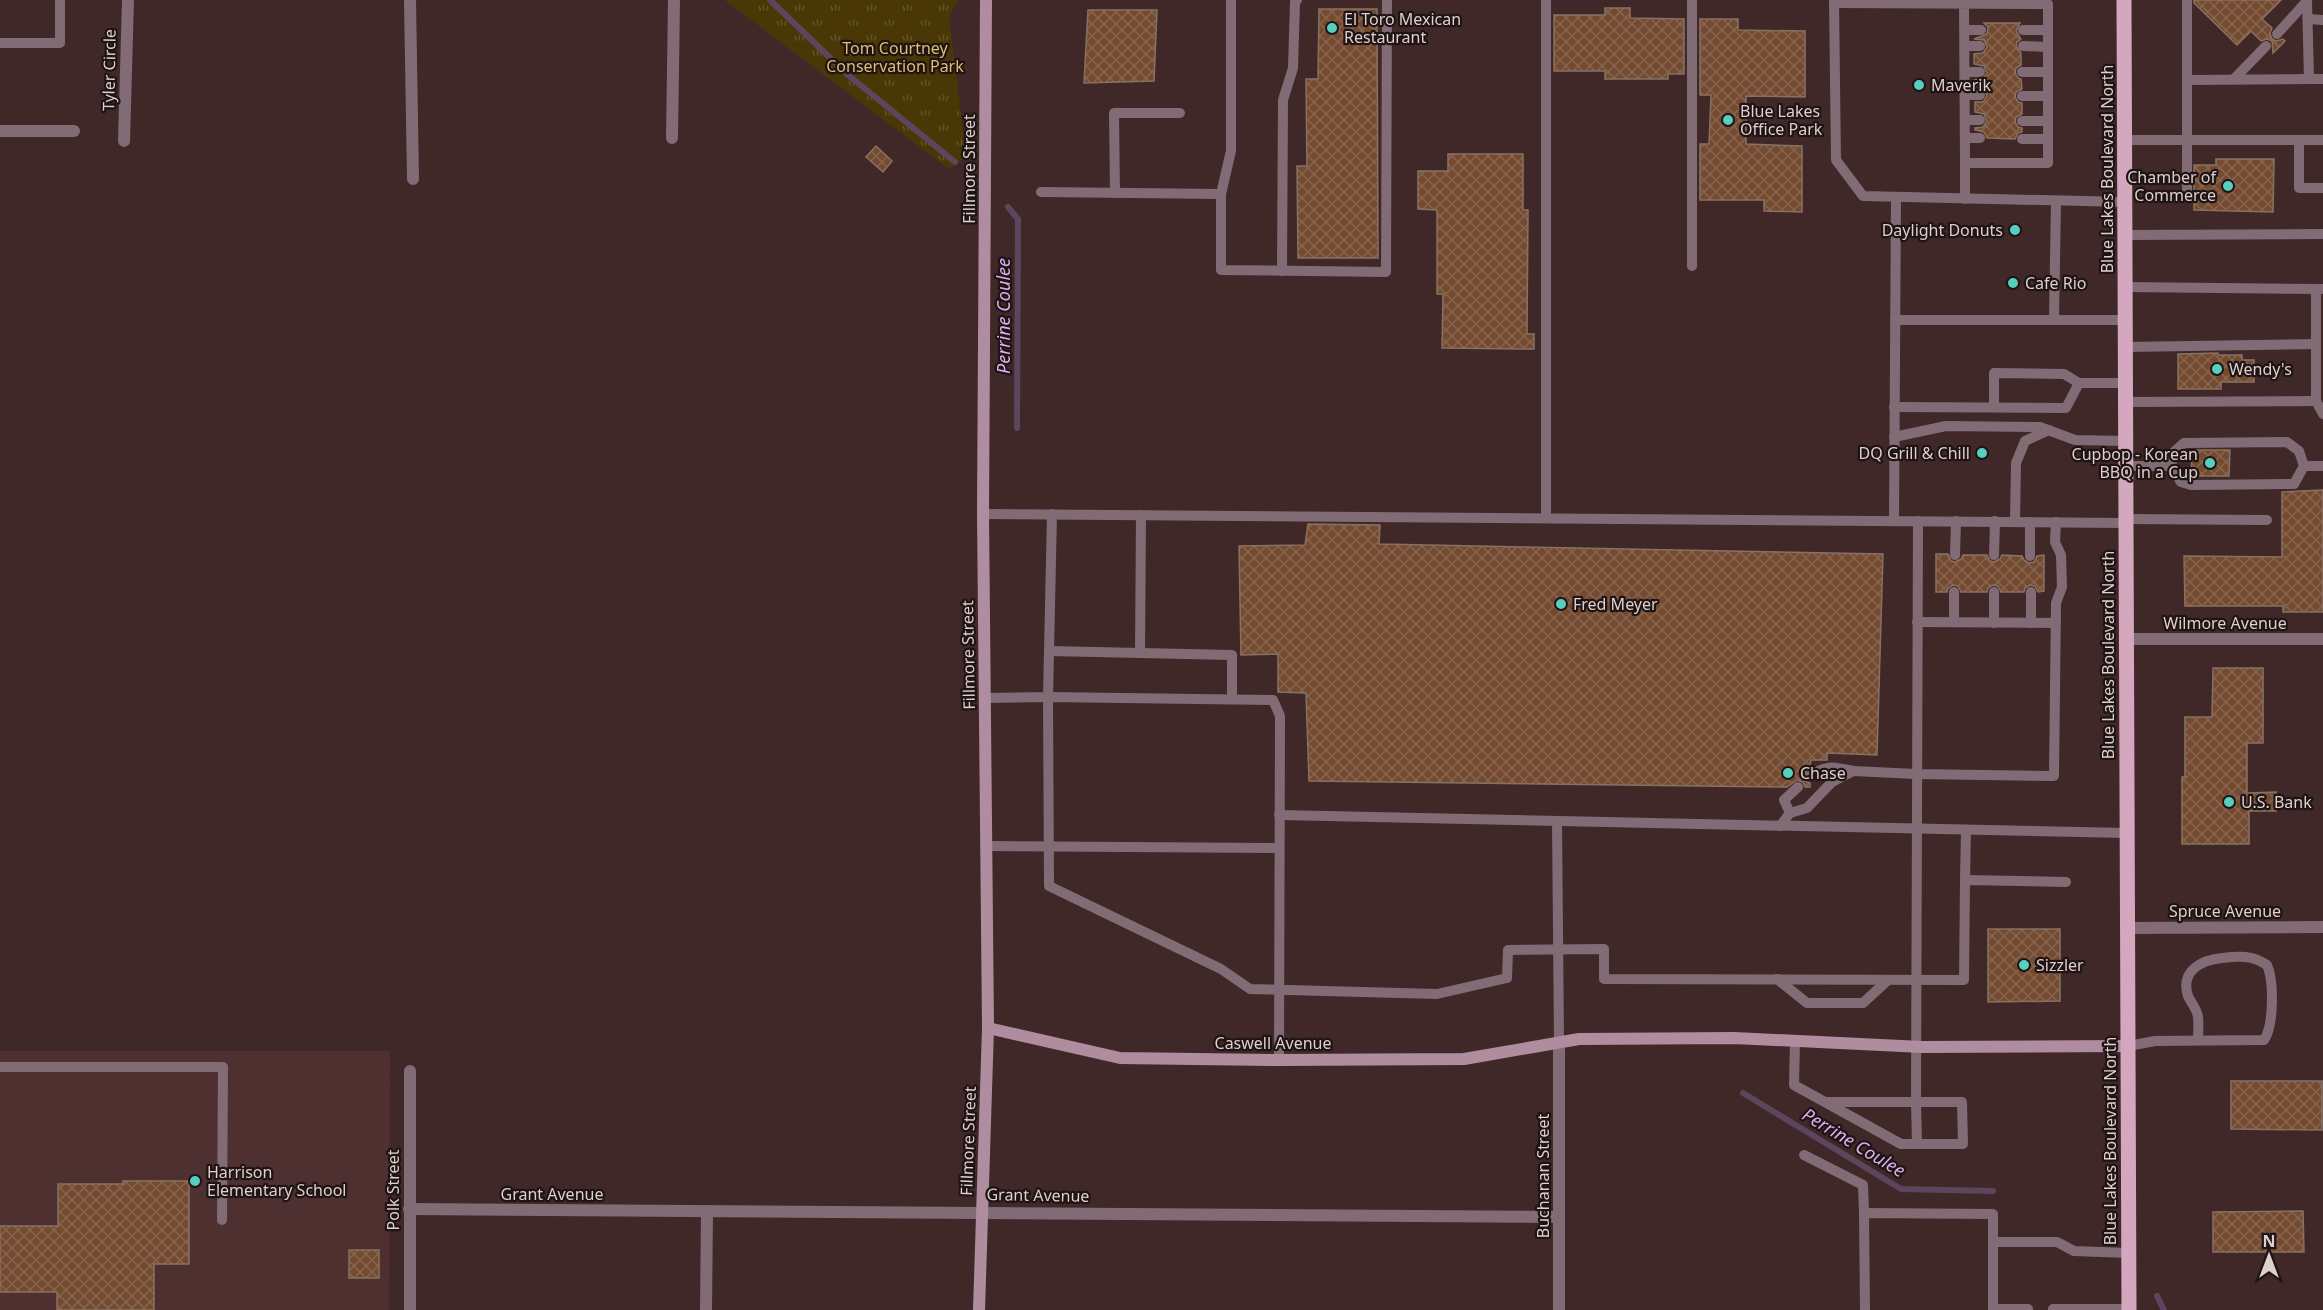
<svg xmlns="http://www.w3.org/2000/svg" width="2323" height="1310" viewBox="0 0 2323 1310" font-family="'Noto Sans',sans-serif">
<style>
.built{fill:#4f3030}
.park{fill:url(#park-tufts)}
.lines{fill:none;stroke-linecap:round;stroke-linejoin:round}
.stream{stroke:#5c465e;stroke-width:6}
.building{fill:url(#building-cross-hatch);stroke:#887163;stroke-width:1.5}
.lane{stroke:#816c76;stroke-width:10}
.street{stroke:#816c76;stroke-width:12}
.secondary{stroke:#af8d9e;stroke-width:12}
.primary{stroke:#d3a7bd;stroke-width:15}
.poi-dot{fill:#58cec0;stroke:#1f1414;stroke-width:2}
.labels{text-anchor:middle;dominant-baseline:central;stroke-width:4.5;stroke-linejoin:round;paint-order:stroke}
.poi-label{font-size:16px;fill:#dfcfce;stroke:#1f1414;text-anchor:start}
.park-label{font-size:16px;fill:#debe74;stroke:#1f1414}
.street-label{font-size:16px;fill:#dfcfce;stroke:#1f1414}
.water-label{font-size:18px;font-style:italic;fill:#dbb0f1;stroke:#1f1414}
</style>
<defs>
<pattern id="park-tufts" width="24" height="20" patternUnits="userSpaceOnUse" patternTransform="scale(1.5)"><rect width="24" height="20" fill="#493706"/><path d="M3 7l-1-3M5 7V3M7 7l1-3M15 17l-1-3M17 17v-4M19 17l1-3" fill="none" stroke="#635329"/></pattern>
<pattern id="building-cross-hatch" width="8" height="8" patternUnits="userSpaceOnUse" patternTransform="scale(1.5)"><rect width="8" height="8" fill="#744b30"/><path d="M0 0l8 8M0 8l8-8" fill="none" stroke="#87644d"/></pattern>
</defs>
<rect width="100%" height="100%" fill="#402828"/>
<path class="built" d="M0,1051h390l-1,259h-389z"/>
<path class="park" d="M725,0h233l-9,16 17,141 -17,12z"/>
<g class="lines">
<g class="stream">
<path d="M770,0l78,75 107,87"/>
<path d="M1008,207l10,12 -1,209"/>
<path d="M1743,1093l158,96 92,2"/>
<path d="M2157,1296l7,14"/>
</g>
</g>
<g class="building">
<path d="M2194,0h87l-19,19 10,9 -2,5 2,6 4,2 7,-2 2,2 -12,12 -1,-12 -5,-2 -6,2 -10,-10 -14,14 -43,-42z"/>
<path d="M1605,8h25v10l54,1v55h-16v5h-63v-8h-51v-56h51z"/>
<path d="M1319,9h58l1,249h-80l-1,-92h10l-1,-87h12z"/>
<path d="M1088,10h69l-3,71 -70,2z"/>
<path d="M1700,19h38v11l67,1v66l-59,-1v48l56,2v66l-38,-1v-11h-64v-56h9l2,-49h-11z"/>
<path d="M1984,23h36l-4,8 5,8 -4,3 -1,4 5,7v12l-5,3 -1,5 3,5 3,1 1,10 -6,3 -1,5 3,5 4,1v11l-6,3 -1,5 3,5 4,1v4l-4,1 -3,6 -28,-1 -3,-6 -9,-2v-2l8,-1 4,-6 -3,-7 -9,-2v-10h8l4,-6 -3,-7 -9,-2 -1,-7 9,-1 4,-6 -3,-7 -10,-2v-10l9,-1 4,-6 -3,-7 -10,-1 13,-5 1,-7z"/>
<path d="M876,146l16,15 -9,11 -17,-15z"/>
<path d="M1448,154h75v56h5l-1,124h7v15l-92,-1 1,-54h-6v-84l-19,-1v-38h30z"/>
<path d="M2216,159h58l-1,53 -79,-2v-45h22z"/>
<path d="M2218,353v2h24v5h12v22h-33v7h-43v-35z"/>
<path d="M2192,450h38l-1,26h-38z"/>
<path d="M2323,490v122h-40v-6h-98l-1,-50 98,1v-65z"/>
<path d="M1308,524l72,1 -1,19 504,10 -6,201 -50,-2v7h-16l-1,7 -7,9 1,5 6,2v4h-5l-2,-5 -6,-2 -10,7 -478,-6 -3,-88 -28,-1v-38l-37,1 -2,-109 66,-1z"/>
<path d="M1936,554h12l3,7 4,1 6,-3 2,-4h24l3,6 4,1 6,-3 2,-4 20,1 2,4 5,3 5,-1 3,-6 7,-1v36l-6,1 -3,-6 -5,-1 -5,3 -1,4h-23l-3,-6 -5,-1 -5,3 -1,4h-26l-3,-6 -5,-1 -5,3 -1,4h-11z"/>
<path d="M2213,668h50v75h-16v50l29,-1v19h-27v33h-67v-67h3v-60h27z"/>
<path d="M1988,929h72v72l-72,1z"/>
<path d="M2231,1081h91v49l-91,-1z"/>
<path d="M123,1181h66v83h-35v46h-97v-18h-57v-66h58v-42h65z"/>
<path d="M2303,1211l1,41h-91v-40z"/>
<rect x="349" y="1250" width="30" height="28"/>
</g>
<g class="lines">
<g class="lane">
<path d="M1546,0v518"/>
<path d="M1692,0v266"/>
<path d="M1834,0l2,160 27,36 262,6"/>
<path d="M2307,0l2,79h14"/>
<path d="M1834,3l214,1v159h-83l-1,-159"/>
<path d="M2308,19l15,1"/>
<path d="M1965,30h16"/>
<path d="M2023,30h25"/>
<path d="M2277,34l30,-33"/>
<path d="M0,43h60v-43"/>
<path d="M1965,46h15"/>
<path d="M2023,46l25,1"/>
<path d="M1965,72h15"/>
<path d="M2022,72h26"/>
<path d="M2234,79l32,-33"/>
<path d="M2188,80l121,-1"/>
<path d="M1965,95h15"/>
<path d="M2022,96h26"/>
<path d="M1965,120h15"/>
<path d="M2022,121h26"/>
<path d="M1965,138h15"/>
<path d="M2022,139h26"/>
<path d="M2125,140h198"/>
<path d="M2299,140v48h24"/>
<path d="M1965,163v36"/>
<path d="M1041,192l180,2v76l165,2 1,-272"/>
<path d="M1115,193l-1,-80h66"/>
<path d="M1221,194l10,-43v-151"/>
<path d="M2187,196v-196"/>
<path d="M2125,235l198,-1"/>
<path d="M1282,271l1,-171 10,-32 2,-66 2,-2"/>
<path d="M2125,287l198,2"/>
<path d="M2316,289v112l7,13"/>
<path d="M1895,320h230"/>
<path d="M2054,320l2,-119"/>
<path d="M2125,347l191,-3"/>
<path d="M2126,402l190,-1"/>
<path d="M1894,407l172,1 13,-25"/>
<path d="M1994,407v-34l70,1 15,9h47"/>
<path d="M1894,437l52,-11 94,1 35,13 51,1"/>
<path d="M2126,466h45l10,16 10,3 103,-1 10,-18h19"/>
<path d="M2171,466l3,-14 10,-9 103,-1 12,9 5,15"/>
<path d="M983,514l1143,9"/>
<path d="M2126,519l141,1"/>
<path d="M1894,521l2,-324"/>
<path d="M2015,522l1,-59 9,-22 24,-11"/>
<path d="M1955,555l1,-34"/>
<path d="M1994,555l1,-34"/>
<path d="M2030,556v-34"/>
<path d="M1994,592v31"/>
<path d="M2031,592v31"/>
<path d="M1917,622l139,1"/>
<path d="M1954,622v-30"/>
<path d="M1049,651l183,4v44"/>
<path d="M1140,653l1,-138"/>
<path d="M985,698l63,-1 4,-183"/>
<path d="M1810,776c17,-12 24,-9 43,-5"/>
<path d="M1790,813l-6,-13 14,-13"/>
<path d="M1279,815l848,18"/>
<path d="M1557,821l2,221"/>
<path d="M1780,826l10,-13 17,-5 25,-26 21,-11 63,3 138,2 2,-173 6,-16 -1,-32 -6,-13 1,-20"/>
<path d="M986,846l293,2"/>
<path d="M1965,880l1,-50"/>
<path d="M1777,979l30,24h56l25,-23"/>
<path d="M1795,1041l-1,44 107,59h62l-1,-42h-46l2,-581"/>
<path d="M2128,1046l27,-5 109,-1c10,-14 10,-60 3,-75 -15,-10 -28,-9 -45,-7 -21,2 -42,13 -34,38 3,7 9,13 10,21 1,8 0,16 0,24"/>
<path d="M1279,1060l1,-344 -7,-16 -225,-3 1,189 172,83 29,20 187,5 70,-16 1,-28 96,-1v30l360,1 1,-100 101,2"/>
<path d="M0,1067h223l-1,153"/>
<path d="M1828,1102h88l1,42"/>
<path d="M1804,1155l59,30 1,28"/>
<path d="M1993,1242h64l17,9 55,2"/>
<path d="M1993,1309h35"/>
<path d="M2053,1309h76"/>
<path d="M1865,1310l-1,-97 129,1v96"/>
</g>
<g class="street">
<path d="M410,0l3,179"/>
<path d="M0,131h74"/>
<path d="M672,138l2,-138"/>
<path d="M124,141l4,-141"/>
<path d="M2126,639h197"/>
<path d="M2127,928l196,-1"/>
<path d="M1559,1042v268"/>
<path d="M409,1209l1150,8"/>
<path d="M410,1310v-239"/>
<path d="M706,1310l1,-99"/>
</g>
<g class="secondary">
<path d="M988,1028l132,30 159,2 185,-1 115,-20 155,-1 188,9 206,-1"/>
<path d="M979,1310l9,-282 -5,-514 3,-514"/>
</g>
<path class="primary" d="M2124,0l5,1310"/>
</g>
<g class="poi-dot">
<circle cx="1332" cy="28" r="6"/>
<circle cx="1919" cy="85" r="6"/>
<circle cx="1728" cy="120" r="6"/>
<circle cx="2228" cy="186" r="6"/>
<circle cx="2015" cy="230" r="6"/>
<circle cx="2013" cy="283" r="6"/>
<circle cx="2217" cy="369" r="6"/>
<circle cx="1982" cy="453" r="6"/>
<circle cx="2210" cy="463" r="6"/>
<circle cx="1561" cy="604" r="6"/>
<circle cx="1788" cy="773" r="6"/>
<circle cx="2229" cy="802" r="6"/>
<circle cx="2024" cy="965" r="6"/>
<circle cx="195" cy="1181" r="6"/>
</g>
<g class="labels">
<g class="poi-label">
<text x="1344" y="19">El Toro Mexican<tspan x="1344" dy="18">Restaurant</tspan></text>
<text x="1931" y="85">Maverik</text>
<text x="1740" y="111">Blue Lakes<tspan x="1740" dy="18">Office Park</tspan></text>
<text x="2216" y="177" text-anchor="end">Chamber of<tspan x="2216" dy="18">Commerce</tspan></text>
<text x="2003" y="230" text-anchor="end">Daylight Donuts</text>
<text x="2025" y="283">Cafe Rio</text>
<text x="2229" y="369">Wendy's</text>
<text x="1970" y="453" text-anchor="end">DQ Grill &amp; Chill</text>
<text x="2198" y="454" text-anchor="end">Cupbop - Korean<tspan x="2198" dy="18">BBQ in a Cup</tspan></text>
<text x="1573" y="604">Fred Meyer</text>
<text x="1800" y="773">Chase</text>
<text x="2241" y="802">U.S. Bank</text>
<text x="2036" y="965">Sizzler</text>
<text x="207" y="1172">Harrison<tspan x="207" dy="18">Elementary School</tspan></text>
</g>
<g class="park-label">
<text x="895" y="48">Tom Courtney<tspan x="895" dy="18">Conservation Park</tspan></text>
</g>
<g class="street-label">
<text transform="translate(109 70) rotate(-89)">Tyler Circle</text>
<text transform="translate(969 169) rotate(-90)">Fillmore Street</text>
<text transform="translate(2107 169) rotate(-90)">Blue Lakes Boulevard North</text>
<text x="2225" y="623">Wilmore Avenue</text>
<text transform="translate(968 655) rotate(-91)">Fillmore Street</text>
<text transform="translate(2108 655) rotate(-90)">Blue Lakes Boulevard North</text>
<text x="2225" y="911">Spruce Avenue</text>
<text x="1273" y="1043">Caswell Avenue</text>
<text transform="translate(968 1141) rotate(-88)">Fillmore Street</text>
<text transform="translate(2110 1141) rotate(-90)">Blue Lakes Boulevard North</text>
<text transform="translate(1543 1176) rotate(-90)">Buchanan Street</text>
<text transform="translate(393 1190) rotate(-90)">Polk Street</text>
<text x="552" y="1194">Grant Avenue</text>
<text transform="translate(1038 1195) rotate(1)">Grant Avenue</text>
</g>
<g class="water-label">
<text transform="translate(1003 316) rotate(-90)">Perrine Coulee</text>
<text transform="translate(1854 1142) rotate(31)">Perrine Coulee</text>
</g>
</g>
<g transform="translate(2269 1256)" stroke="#1f1414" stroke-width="4.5" paint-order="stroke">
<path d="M0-4.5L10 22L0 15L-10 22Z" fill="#dfcfce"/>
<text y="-9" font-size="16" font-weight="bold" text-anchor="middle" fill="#dfcfce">N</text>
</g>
</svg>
